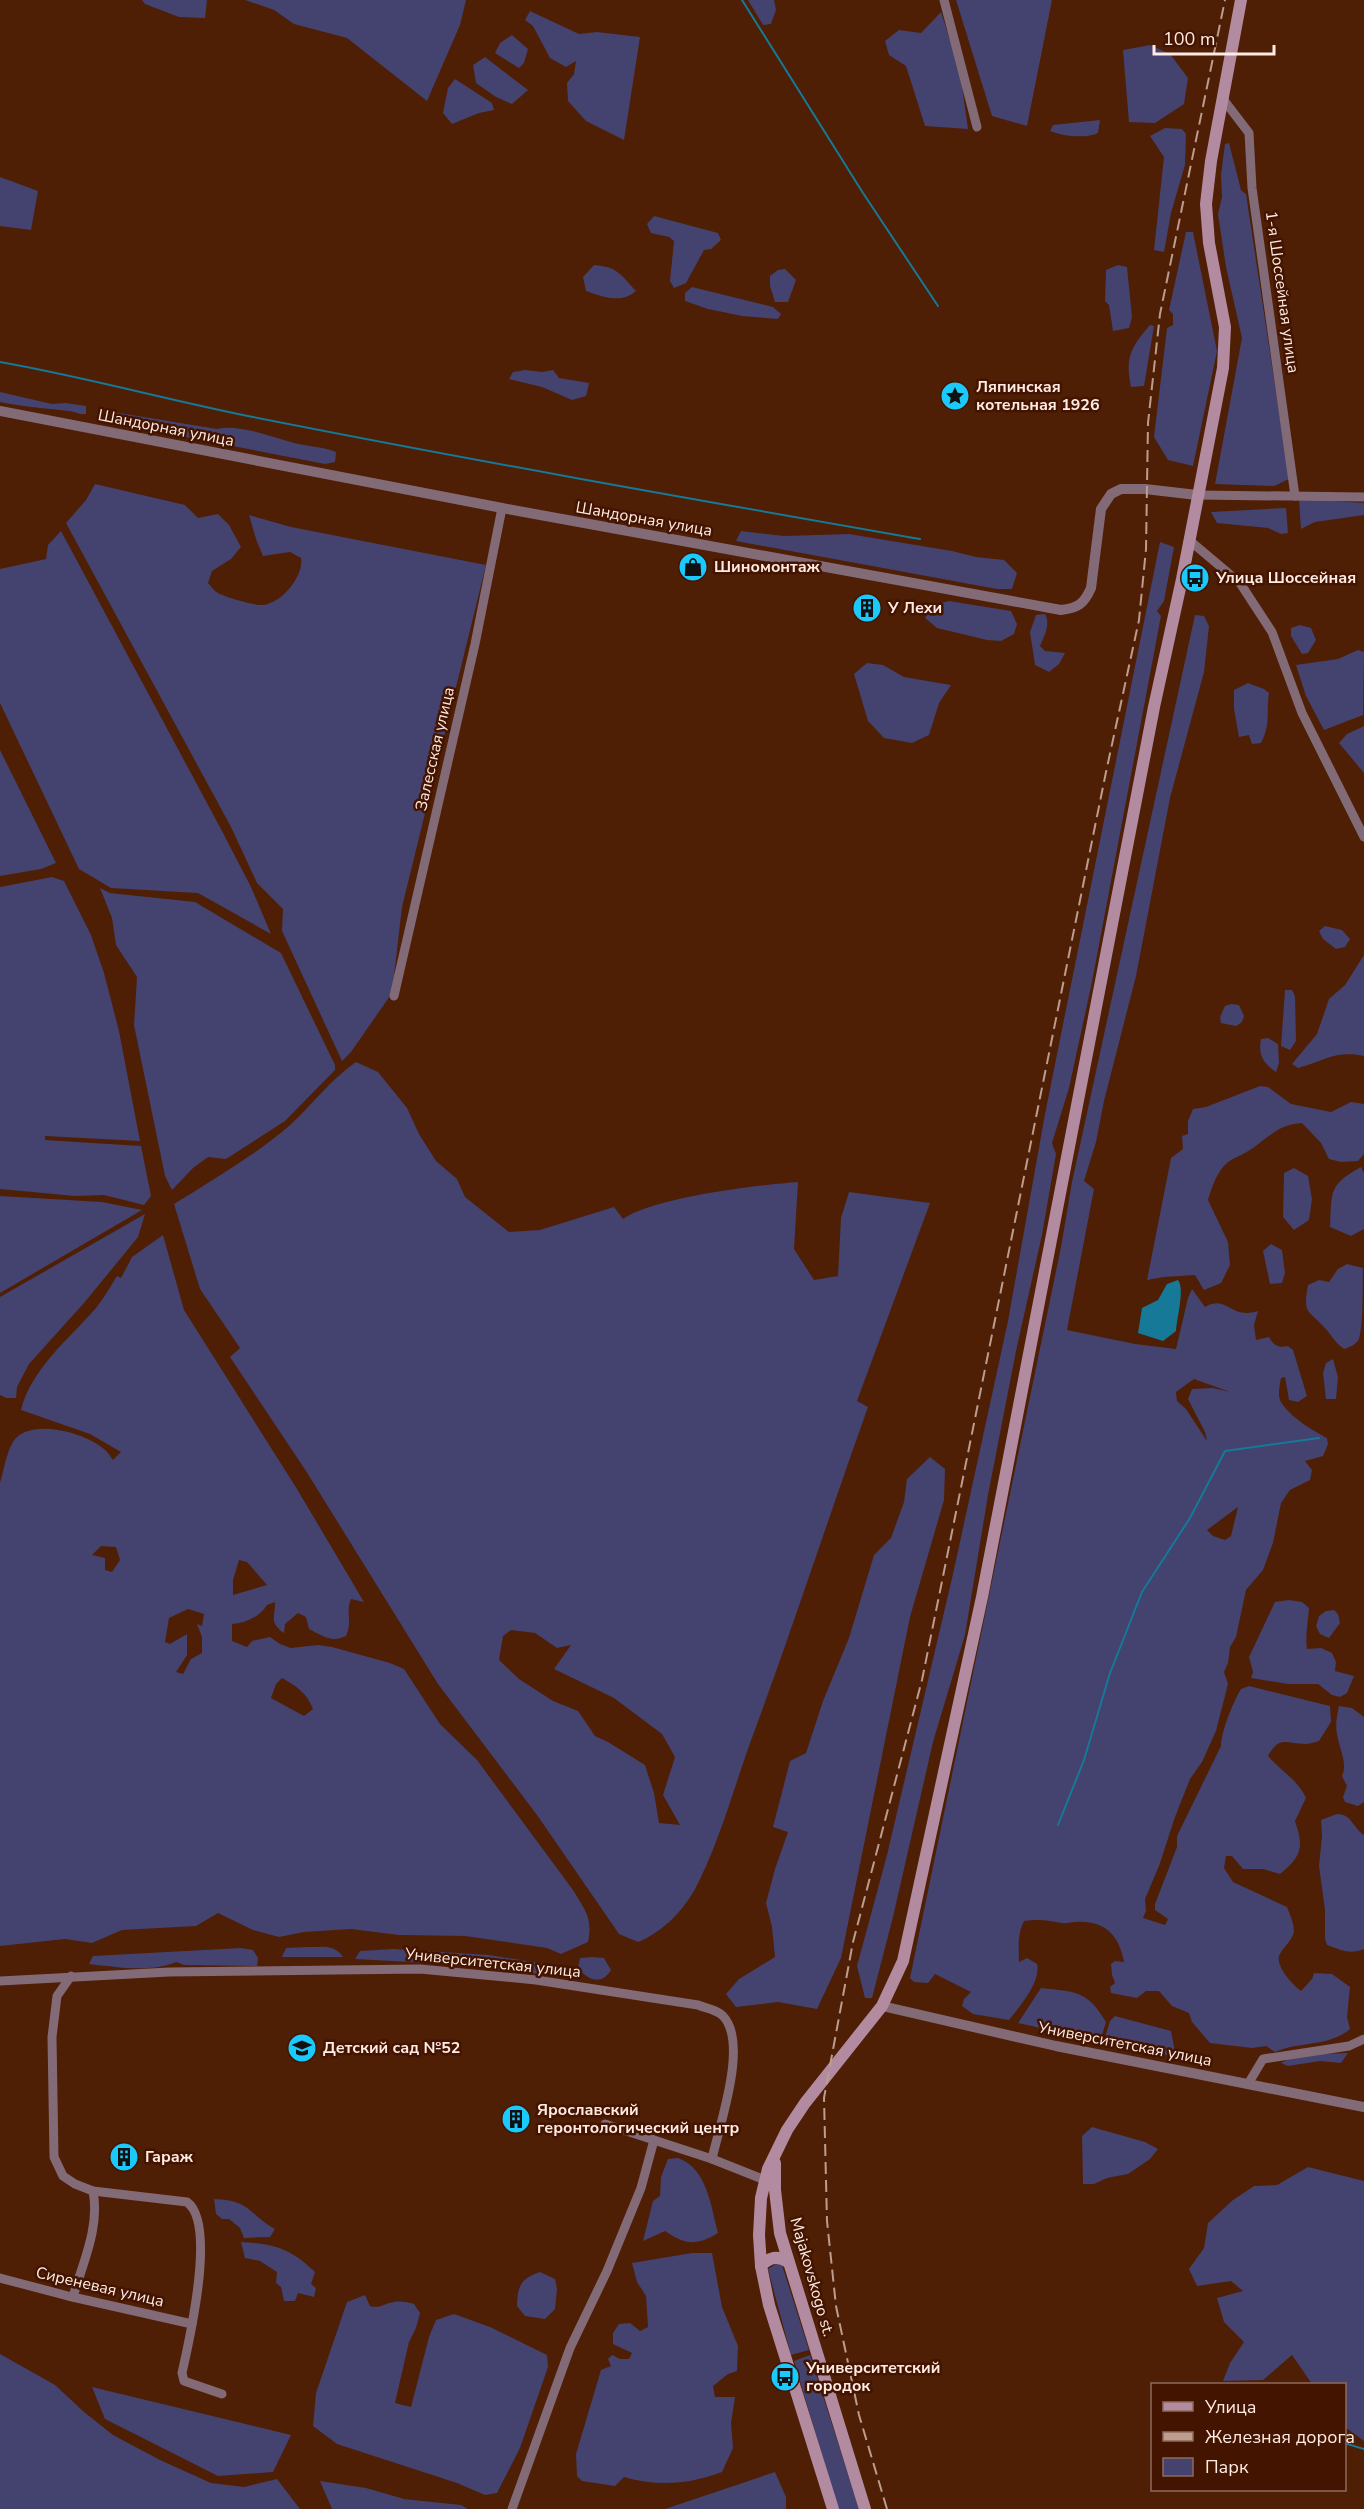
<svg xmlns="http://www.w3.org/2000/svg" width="1364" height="2509" viewBox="0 0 1364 2509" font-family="'Nunito Sans',sans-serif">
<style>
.green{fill:#44426f;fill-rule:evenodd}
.water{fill:#157997}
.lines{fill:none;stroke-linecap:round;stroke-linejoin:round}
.stream{stroke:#157997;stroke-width:2}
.minor{stroke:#836a77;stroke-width:9}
.tertiary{stroke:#836a77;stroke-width:10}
.secondary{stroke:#b28ba0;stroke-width:12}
.rail{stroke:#bc9d8f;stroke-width:2;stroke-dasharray:12 6;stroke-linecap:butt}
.labels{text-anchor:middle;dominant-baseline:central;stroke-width:5;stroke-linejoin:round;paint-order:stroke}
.street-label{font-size:16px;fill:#ffebe3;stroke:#431400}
.poi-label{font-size:16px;font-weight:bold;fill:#ffebe3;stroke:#431400;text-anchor:start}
</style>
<rect width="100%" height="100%" fill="#4e1e05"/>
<g class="green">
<path d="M142,0h65l-2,18 -26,-1 -34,-13z"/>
<path d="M245,0h221l-6,25 -33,76 -80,-63 -53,-14 -20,-14z"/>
<path d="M748,0h26l2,10 -5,14 -8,1z"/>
<path d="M956,0h96l-25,126 -35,-10z"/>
<path d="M530,11l49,23 18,-2 43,5 -16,103 -38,-19 -18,-20 -1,-18 7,-9 2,-13 -10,6 -16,-9 -17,-32 -8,-6z"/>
<path d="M941,12l19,60 8,57 -43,-3 -19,-60 -17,-11 -4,-14 14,-11 22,3z"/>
<path d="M512,35l16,14 -4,14 -5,5 -24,-15 5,-10z"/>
<path d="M1150,45l20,9 18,24 -4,26 -29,19 -26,-1 -6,-72z"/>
<path d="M485,57l43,33 -16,14 -16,-7 -20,-14 -3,-18z"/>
<path d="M455,79l37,24 2,7 -15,3 -27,11 -9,-11 5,-25z"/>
<path d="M1100,120l-2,13c-11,6 -37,3 -48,-2l3,-6z"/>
<path d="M1165,128l17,1 4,5 -1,31 -14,48 -7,39 -10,-2 10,-93 -14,-21z"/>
<path d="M1229,143l12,47 5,4 43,285 -15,7 -59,-2 27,-146 -16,-71 -8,-53 4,-17 -1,-22 4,-31z"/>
<path d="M0,177l38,14 -7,39 -31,-4z"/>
<path d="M654,216l64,17 3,7 -10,9 -7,1 -18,33 -12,5 -4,-7 4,-40 -5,-4 -18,-4 -4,-9z"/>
<path d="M1186,232h7l24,119 -24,115 -25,-6 -14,-23 13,-109 6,-3v-11l-4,-4z"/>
<path d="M594,265c24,2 26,9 42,26 -15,13 -33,6 -50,0l-3,-14z"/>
<path d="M1118,265l9,2 5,50 -3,11 -16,3 -4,-26 -4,-4 1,-31z"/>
<path d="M785,269l11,11 -8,22h-13l-5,-16v-10l8,-6z"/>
<path d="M692,287l81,20 8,7 -3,5 -36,-3 -34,-7 -23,-8v-8z"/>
<path d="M1150,325l4,1 -10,60 -13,1c-6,-29 -1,-39 19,-62z"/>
<path d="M525,370l17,2 11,-2 6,8 30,5 -3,13 -14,4 -30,-13 -33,-8 4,-7z"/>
<path d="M0,392l52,12 14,-1 20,3v8c-8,1 -11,-3 -18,-3 -23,-3 -45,-4 -68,-9z"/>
<path d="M101,410l116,19c22,-6 60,10 82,15 13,3 25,3 37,8l-1,10 -10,2 -226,-44z"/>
<path d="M95,484l90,21 13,13 20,-4 11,11 12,22 -10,12 -19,12 -4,12c3,3 6,8 10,10 6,4 38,13 45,12 19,-2 41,-29 38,-47l-11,-6 -27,4 -7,-17 -7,-24 42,12 195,38 -84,342 -10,86 -41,59 -9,9 -60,-130 1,-22 -26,-26 -26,-56 -165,-304 20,-23z"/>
<path d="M1299,499l65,4v12l-49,7 -14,7z"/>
<path d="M1286,508l2,25 -7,1 -13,-6 -51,-5 -6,-11z"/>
<path d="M61,531l161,300 29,56 20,47 -73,-41 -87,-5 -32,-19 -79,-166v-134l46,-10 2,-14z"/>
<path d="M741,531l43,5 65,-2 103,17 24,6 28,3 13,13 -5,16h-15l-261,-48z"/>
<path d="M1160,542l14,5 -10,54 -7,10 4,5 -69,366 -23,106 -17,55 4,11 -14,81 -26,116 -28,144 -23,140 -32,107 -40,175 -21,81h-7l-8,-32 30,-111 66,-281 55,-253 37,-207z"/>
<path d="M949,601l62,10 6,13 -3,10 -13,7 -14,-1 -50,-12 -12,-10 7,-13z"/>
<path d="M1045,614c6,11 -1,22 -5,32l5,5 20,2 -6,11 -10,8 -14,-7 -5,-33 6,-17z"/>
<path d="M1195,615l9,1 5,10 -5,46 -34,126 -34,178 -32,125 -8,41 -12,39 10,8 -27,141 68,14 41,5 12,-51 4,-9 13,18c22,-13 25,13 53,4l-4,14 2,15 13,-3c5,9 10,11 19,9l5,4 14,46 -9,6 -9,-2 -4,-23 -4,1c-1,7 -4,17 0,24 9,15 31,28 46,36l1,6 -5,12 -18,5 7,9 -2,10 -20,10 -9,13 -8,40 -10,27 -17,20 -10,47 -6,10 -2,16 -4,9 4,12 -12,47 -14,31 -12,17 -15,38 -16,49 -14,33 1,12 -3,7 22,7 3,-6 -13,-9v-6l22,-57v-11l44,-90c0,-14 12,-44 20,-57l8,-3 81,20 1,16 -12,19c-4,1 -10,3 -14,3 -19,0 -25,-9 -37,12 13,15 30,24 38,42l-11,23c9,26 7,35 -15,53l-17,-5h-20l-11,-13h-6l-2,12 9,14 54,25c3,8 9,20 6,28 -3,8 -11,13 -14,21 -3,11 14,29 22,35l11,-12 2,-6 18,1 18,13 -3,30 3,12c-21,18 -50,12 -75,23l-9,-6 -14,2 -42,-5 -18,-21 -3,-9 -17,-7 -13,-15h-13l-9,7 -26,-5 -1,-6 5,-4 -3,-8 -1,-11 4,-3 9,1c-5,-27 -19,-42 -49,-40 -5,0 -10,2 -14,1 -15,-3 -21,-4 -37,-2 -7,14 -5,26 -5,41l8,-4 10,6c4,18 -17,42 -28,56l-36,-6 -11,-8 2,-7 7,-7 -36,-18 -7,9 -14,-1 -4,-4 151,-731 11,-65zM1194,1379l36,13 -17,-4 -21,1 -4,10 17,33 2,9 -21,-32 -9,-8 -1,-9zM1238,1507l-7,29 -6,4 -12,-4 -6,-6z"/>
<path d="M1300,625l11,3 5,12 -8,13 -6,1 -11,-18v-8z"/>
<path d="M1358,650l6,2 -1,63 -39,15 -18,-34 -10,-31 42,-6z"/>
<path d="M867,663l16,2 21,12 47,8 -12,18 -10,32 -17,8 -28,-5 -16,-17 -14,-47z"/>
<path d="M1248,683l16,6 5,4c-3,20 2,31 -8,50l-9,1 -3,-9 -10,2 -5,-28v-19z"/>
<path d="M1364,726v47l-25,-30 8,-9z"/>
<path d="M0,750l56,113 -15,6 -41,7z"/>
<path d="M52,877l12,4 27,54 13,38 15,58 21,110 -95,-5v4l96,6 10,50 -7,9 -40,-10 -29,1 -75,-7v-302z"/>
<path d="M100,888l10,5 85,9 86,51 54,112v5l-50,51 -59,38 -18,-2 -15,11 -21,22 -7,-14 -31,-151 3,-48 -21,-32 -4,-27z"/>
<path d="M1325,926l17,4 8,9 -5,8 -9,2 -13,-10 -4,-8z"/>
<path d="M1364,955v101c-28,-6 -40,5 -66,12l-6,-4 25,-30 12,-35 16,-14z"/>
<path d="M1285,990h7l3,6 1,45 -6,9 -9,-4z"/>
<path d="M1231,1004l8,1 5,11 -2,6 -6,4 -15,-3 -1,-6 5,-11z"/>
<path d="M1268,1038l10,6 1,19 -3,9c-13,-9 -18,-17 -15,-33z"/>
<path d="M356,1062l22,10 29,36 12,26 17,27 21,18 8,18 44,35 31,-2 74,-23 9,12c31,-22 135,-34 175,-37l-4,67 20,31 24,-4 3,-58 8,-26 81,11 -73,198 11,6c-40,112 -77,226 -119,339 -17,48 -31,100 -55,145 -13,22 -33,42 -56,51l-19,-8 -82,-119 -99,-131 -132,-213 -76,-114 10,-9 -40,-59 -26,-85c38,-24 80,-48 115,-78 23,-21 41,-46 67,-64zM511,1630l24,3 22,15 14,-3 -17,24 60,29 48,36 13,23 -12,38 17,30 -21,-2 -5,-30 -9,-28 -37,-23 -13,-6 -17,-25 -25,-10 -34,-22 -20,-19 4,-24z"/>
<path d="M1260,1086l8,1 23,17 40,8 20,-10 13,2v50l-6,7 -17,1 -12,-3 -8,-16 -19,-20c-22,1 -32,13 -49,25 -8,6 -18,9 -25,14 -11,9 -16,25 -20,38l20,42 2,23 -9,18 -17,7 -9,-15 -31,2 -17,3 24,-122 12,-9 -1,-13 6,-2v-13l5,-12 13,-2z"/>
<path d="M1361,1167l3,6v56l-13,7 -21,-9c2,-35 -2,-42 31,-60z"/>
<path d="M1294,1168l14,8 4,23 -3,21 -15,10 -11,-13 1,-44z"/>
<path d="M0,1196l102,6 40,8 -142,83z"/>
<path d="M145,1214l-7,23 -54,66 -55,61 -12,23 -1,11h-10l-6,-3v-98z"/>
<path d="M163,1235l21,75 113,179 67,113 -13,-3c-6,14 2,21 -5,37 -15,7 -23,0 -37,-7l-3,-12 -8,-4 -13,11 -1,9c-15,-11 -9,-15 -9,-31l-8,3c-7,12 -22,18 -35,19v17l15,6 5,-6 18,-4 10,7 11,4 27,-3 14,2 58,16 14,6 36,55 37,36 96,130c12,20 20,28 15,52l-27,12 -14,-6 -82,-12 -66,-1 -48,-6 -47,3 -25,5 -26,-7 -35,-17 -22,13 -74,4 -30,13 -27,-4 -65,7v-463c4,-13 7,-35 16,-45 19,-19 69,-5 88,11 3,2 6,7 9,11l8,-8 -31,-18 -69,-24c10,-41 48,-71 75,-102 8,-10 14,-21 21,-32l4,2 11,-21zM101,1546l15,1 4,13 -8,12 -7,-2v-12l-13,-3zM239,1560l8,2 20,23 -34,10v-15zM188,1609l16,5 -2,12 -5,-2 5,13v16l-11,6 -8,15 -7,-2 11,-17v-21l-17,10 -5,-2 4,-24zM282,1678c14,8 25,15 31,31l-9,7 -33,-18 5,-14z"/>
<path d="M1271,1244l11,6 3,23 -3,10 -12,1 -7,-33z"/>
<path d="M1347,1264l16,4c-1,19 1,53 -4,71 -3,6 -9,8 -15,10 -10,-7 -12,-14 -20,-22 -17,-18 -21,-13 -16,-42l11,-5 10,2 9,-13z"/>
<path d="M1333,1359l5,18 -2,22h-10l-3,-26 3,-10z"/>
<path d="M930,1457l15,12 -1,31 -34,117 -69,341 -24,51 -39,-7 -42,5 -10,-13 13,-15 36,-22 -3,-30 -6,-24 9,-34 13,-37 -15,-5 17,-66 16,-8 17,-52 26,-63 25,-83 17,-17 13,-36 3,-23z"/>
<path d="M1289,1600l13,2 7,6c-1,14 -4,28 -2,41l14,-1 11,5 4,9 -1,9 19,5 -7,17 -7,4 -8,-2 -14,-11h-30l-37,-6 2,-6 -4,-15 26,-55z"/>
<path d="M1334,1610l4,4 2,9 -11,15 -9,-4 -4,-8 3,-10 7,-5z"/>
<path d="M1339,1706l13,2 12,9v85l-6,4 -13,-4 -2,-5 4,-11 -5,-10c6,-13 -3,-28 -5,-42 -2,-9 0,-19 2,-28z"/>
<path d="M1337,1814c15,0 15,13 27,21v114c-14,6 -23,1 -37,-4l-2,-6v-29l-6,-44 3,-30 -1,-16z"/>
<path d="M308,1947c14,0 27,-3 35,10h-61l4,-9z"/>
<path d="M241,1948l12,2 5,8 -1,8 -73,-1 -8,-3c-25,11 -60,5 -87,2l4,-8z"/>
<path d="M393,1949l96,6 62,10 5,8 -7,2 -103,-11 -91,-5 5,-8z"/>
<path d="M592,1957l12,1 7,12c-10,16 -23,10 -33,-2l2,-10z"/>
<path d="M1041,1988c35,4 46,2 65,34l-6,19 -82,-18z"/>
<path d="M1115,2016l56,15 5,26 -72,-16 6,-20z"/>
<path d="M1348,2053l-7,10 -21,-2 -32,5 -7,-3c17,-10 46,-9 67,-10z"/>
<path d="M1092,2127l53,15 13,7 -8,10 -22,15 -21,4 -13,6h-11l-1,-48z"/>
<path d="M678,2158c29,10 33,48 40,75 -21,13 -33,12 -53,-2l-22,10 10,-40 7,-5 1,-19 7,-18z"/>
<path d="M1308,2167l56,14v260l-19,-14 -1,-43h-32l-20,-29 -29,25 -40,1 7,-18 14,-21 -20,-20 -7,-24 26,-7 -12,-10 -34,5 -8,-17 15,-21 4,-25 25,-23 21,-14 23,-1z"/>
<path d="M214,2199c36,1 35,15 61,30l-5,8 -26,1 -4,-10 -11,-9h-7l-6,-5z"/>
<path d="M241,2242c34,2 49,6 74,30l-4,12 5,4 -2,9 -16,-4 -3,8h-11l-3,-14 -5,-4 1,-11 -17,-11 -15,-3z"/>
<path d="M692,2253h20l10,54 16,39 -1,25 -9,3 -15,12 2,11h20l-4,26 2,25 -11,24c-32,12 -64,15 -98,5l-9,9 -33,-5 -5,-5 -1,-22 25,-84 10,-4 -3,-7 4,-4 8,4h9l3,-6 -19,-9v-11l6,-9 11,-1 10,8 8,-4 -2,-31 -9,-14 -5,-19z"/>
<path d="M778,2263l4,2 27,85 -18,5 -23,-86z"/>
<path d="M540,2272l15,7 2,10 -2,20 -10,10 -20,-3 -8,-10c0,-19 4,-28 23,-34z"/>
<path d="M365,2295l5,11c10,3 15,-3 24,-4 7,-1 14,0 20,2l6,9 -4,15 -7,14 -14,61 16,4 18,-70 7,-17 18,-6 36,13 57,28 1,12 -28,81 -23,45 -12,2 -28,-12 -120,-39 -24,-18 3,-33 31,-91z"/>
<path d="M0,2354l55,31 29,27 29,23 47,25 51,23 33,4 33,-8 23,30h-300z"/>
<path d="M810,2355l49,154h-21l-44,-148z"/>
<path d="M92,2387l199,48 -18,37 -55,4 -113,-57z"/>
<path d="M775,2472l11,25v12h-121z"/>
<path d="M320,2481l46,7 38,11 57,6 7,4h-136z"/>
</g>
<path class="water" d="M1178,1280c7,9 -1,37 -2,51l-13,10 -25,-8 4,-25 16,-8 9,-16z"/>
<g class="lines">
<g class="stream">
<path d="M742,0l121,193 75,113"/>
<path d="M0,362c85,15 168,38 253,55 222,44 445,83 667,122"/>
<path d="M1058,1825l26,-65 26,-87 32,-81 48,-74 35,-67 94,-13"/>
<path d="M1344,2443l20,6"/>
</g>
<g class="minor">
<path d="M944,0l33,127"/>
<path d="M1223,99l26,34 3,55 43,308"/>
<path d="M1197,495l167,2"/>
<path d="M1189,540l51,43 32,49 30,81 62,124"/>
<path d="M394,996l81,-352 27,-136"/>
<path d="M71,1976l-14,20 -5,41 2,120 9,19 12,8 18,7 94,11c30,22 2,139 -5,171l2,8 38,13"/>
<path d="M0,1981l169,-9 251,-3 116,11 162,25c7,3 20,5 25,11 26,27 -4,110 -11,143"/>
<path d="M1248,2084l15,-25 86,-13 15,-7"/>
<path d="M605,2124l107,35 53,21"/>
<path d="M0,2278l68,18 124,28"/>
<path d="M73,2297c10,-35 27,-70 20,-106"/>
<path d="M512,2509l58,-161 37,-77 34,-83 13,-48"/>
</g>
<g class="tertiary">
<path d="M0,411l502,97 559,102c17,-2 23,-6 30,-22l10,-79 10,-15 10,-5h24l52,6"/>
<path d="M882,2006l174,40 308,61"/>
</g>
<g class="secondary">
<path d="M775,2163v27l5,43 85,276"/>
<path d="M761,2266c8,-9 17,-11 27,-4"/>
<path d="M833,2509l-64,-204 -8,-39 -2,-31 2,-37 7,-29 19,-39 18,-27 77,-97 21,-45 79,-364 172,-890 28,-128 41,-211 2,-41 -16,-84 -3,-39 5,-43 30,-161"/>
</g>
<path class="rail" d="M887,2509l-28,-94 -23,-109 -9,-85 -3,-123 29,-156 69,-262 184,-908 33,-152 7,-71 2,-126 12,-109 65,-314"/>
</g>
<defs>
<g id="sight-disc" transform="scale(1.5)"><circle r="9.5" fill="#1acafc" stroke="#431400"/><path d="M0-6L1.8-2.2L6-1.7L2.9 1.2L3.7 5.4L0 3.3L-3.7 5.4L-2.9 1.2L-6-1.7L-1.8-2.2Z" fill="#111"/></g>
<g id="shop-disc" transform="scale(1.5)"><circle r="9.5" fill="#1acafc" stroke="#431400"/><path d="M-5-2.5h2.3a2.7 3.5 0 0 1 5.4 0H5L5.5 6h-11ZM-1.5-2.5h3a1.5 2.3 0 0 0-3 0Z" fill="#111"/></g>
<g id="bus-disc" transform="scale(1.5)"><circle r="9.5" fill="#1acafc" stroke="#431400"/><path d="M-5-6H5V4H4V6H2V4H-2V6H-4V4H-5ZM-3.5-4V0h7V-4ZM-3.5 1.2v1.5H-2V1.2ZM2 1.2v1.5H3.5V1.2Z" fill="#111"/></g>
<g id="building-disc" transform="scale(1.5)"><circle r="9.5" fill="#1acafc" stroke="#431400"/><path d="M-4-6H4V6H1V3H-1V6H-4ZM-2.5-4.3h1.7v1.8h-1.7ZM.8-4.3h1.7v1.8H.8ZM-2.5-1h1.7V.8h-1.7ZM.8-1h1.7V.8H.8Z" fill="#111"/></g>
<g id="school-disc" transform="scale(1.5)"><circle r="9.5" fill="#1acafc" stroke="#431400"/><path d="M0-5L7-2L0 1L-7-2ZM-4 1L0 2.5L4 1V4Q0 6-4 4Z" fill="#111"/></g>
</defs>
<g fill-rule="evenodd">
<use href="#sight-disc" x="955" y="396"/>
<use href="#shop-disc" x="693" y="567"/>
<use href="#bus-disc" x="1195" y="578"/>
<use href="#building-disc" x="867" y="608"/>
<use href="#school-disc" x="302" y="2048"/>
<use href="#building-disc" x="516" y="2119"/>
<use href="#building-disc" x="124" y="2157"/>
<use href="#bus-disc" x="785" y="2377"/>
</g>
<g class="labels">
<g class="street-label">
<text transform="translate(1282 292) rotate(82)">1-я Шоссейная улица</text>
<text transform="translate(166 428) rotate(11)">Шандорная улица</text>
<text transform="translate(644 519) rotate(10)">Шандорная улица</text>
<text transform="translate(435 749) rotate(-77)">Залесская улица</text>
<text transform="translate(493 1963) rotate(6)">Университетская улица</text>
<text transform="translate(1125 2044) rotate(11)">Университетская улица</text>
<text transform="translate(812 2277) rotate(74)">Majakovskogo st.</text>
<text transform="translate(100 2287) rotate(13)">Сиреневая улица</text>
</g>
<g class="poi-label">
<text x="976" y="387">Ляпинская<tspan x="976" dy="18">котельная 1926</tspan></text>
<text x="714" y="567">Шиномонтаж</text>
<text x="1216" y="578">Улица Шоссейная</text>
<text x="888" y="608">У Лехи</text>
<text x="323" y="2048">Детский сад №52</text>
<text x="537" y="2110">Ярославский<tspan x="537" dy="18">геронтологический центр</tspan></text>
<text x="145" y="2157">Гараж</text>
<text x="806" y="2368">Университетский<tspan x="806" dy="18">городок</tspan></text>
</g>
</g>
<rect x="1151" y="2383" width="195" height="108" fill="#431400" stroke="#8e6a5b" stroke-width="1.5"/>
<rect x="1163" y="2402" width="30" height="9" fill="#b28ba0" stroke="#8e6a5b" stroke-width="1.5"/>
<text x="1205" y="2413" font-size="18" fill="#ffebe3">Улица</text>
<rect x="1163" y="2432" width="30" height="9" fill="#bc9d8f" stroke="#8e6a5b" stroke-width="1.5"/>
<text x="1205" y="2443" font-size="18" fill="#ffebe3">Железная дорога</text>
<rect x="1163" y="2458" width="30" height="18" fill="#44426f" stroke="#8e6a5b" stroke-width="1.5"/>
<text x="1205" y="2473" font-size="18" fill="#ffebe3">Парк</text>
<path d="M1154 45v9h120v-9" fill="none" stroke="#ffebe3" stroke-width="3"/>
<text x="1163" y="45" font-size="18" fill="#ffebe3" stroke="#431400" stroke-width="4.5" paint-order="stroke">100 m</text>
</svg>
